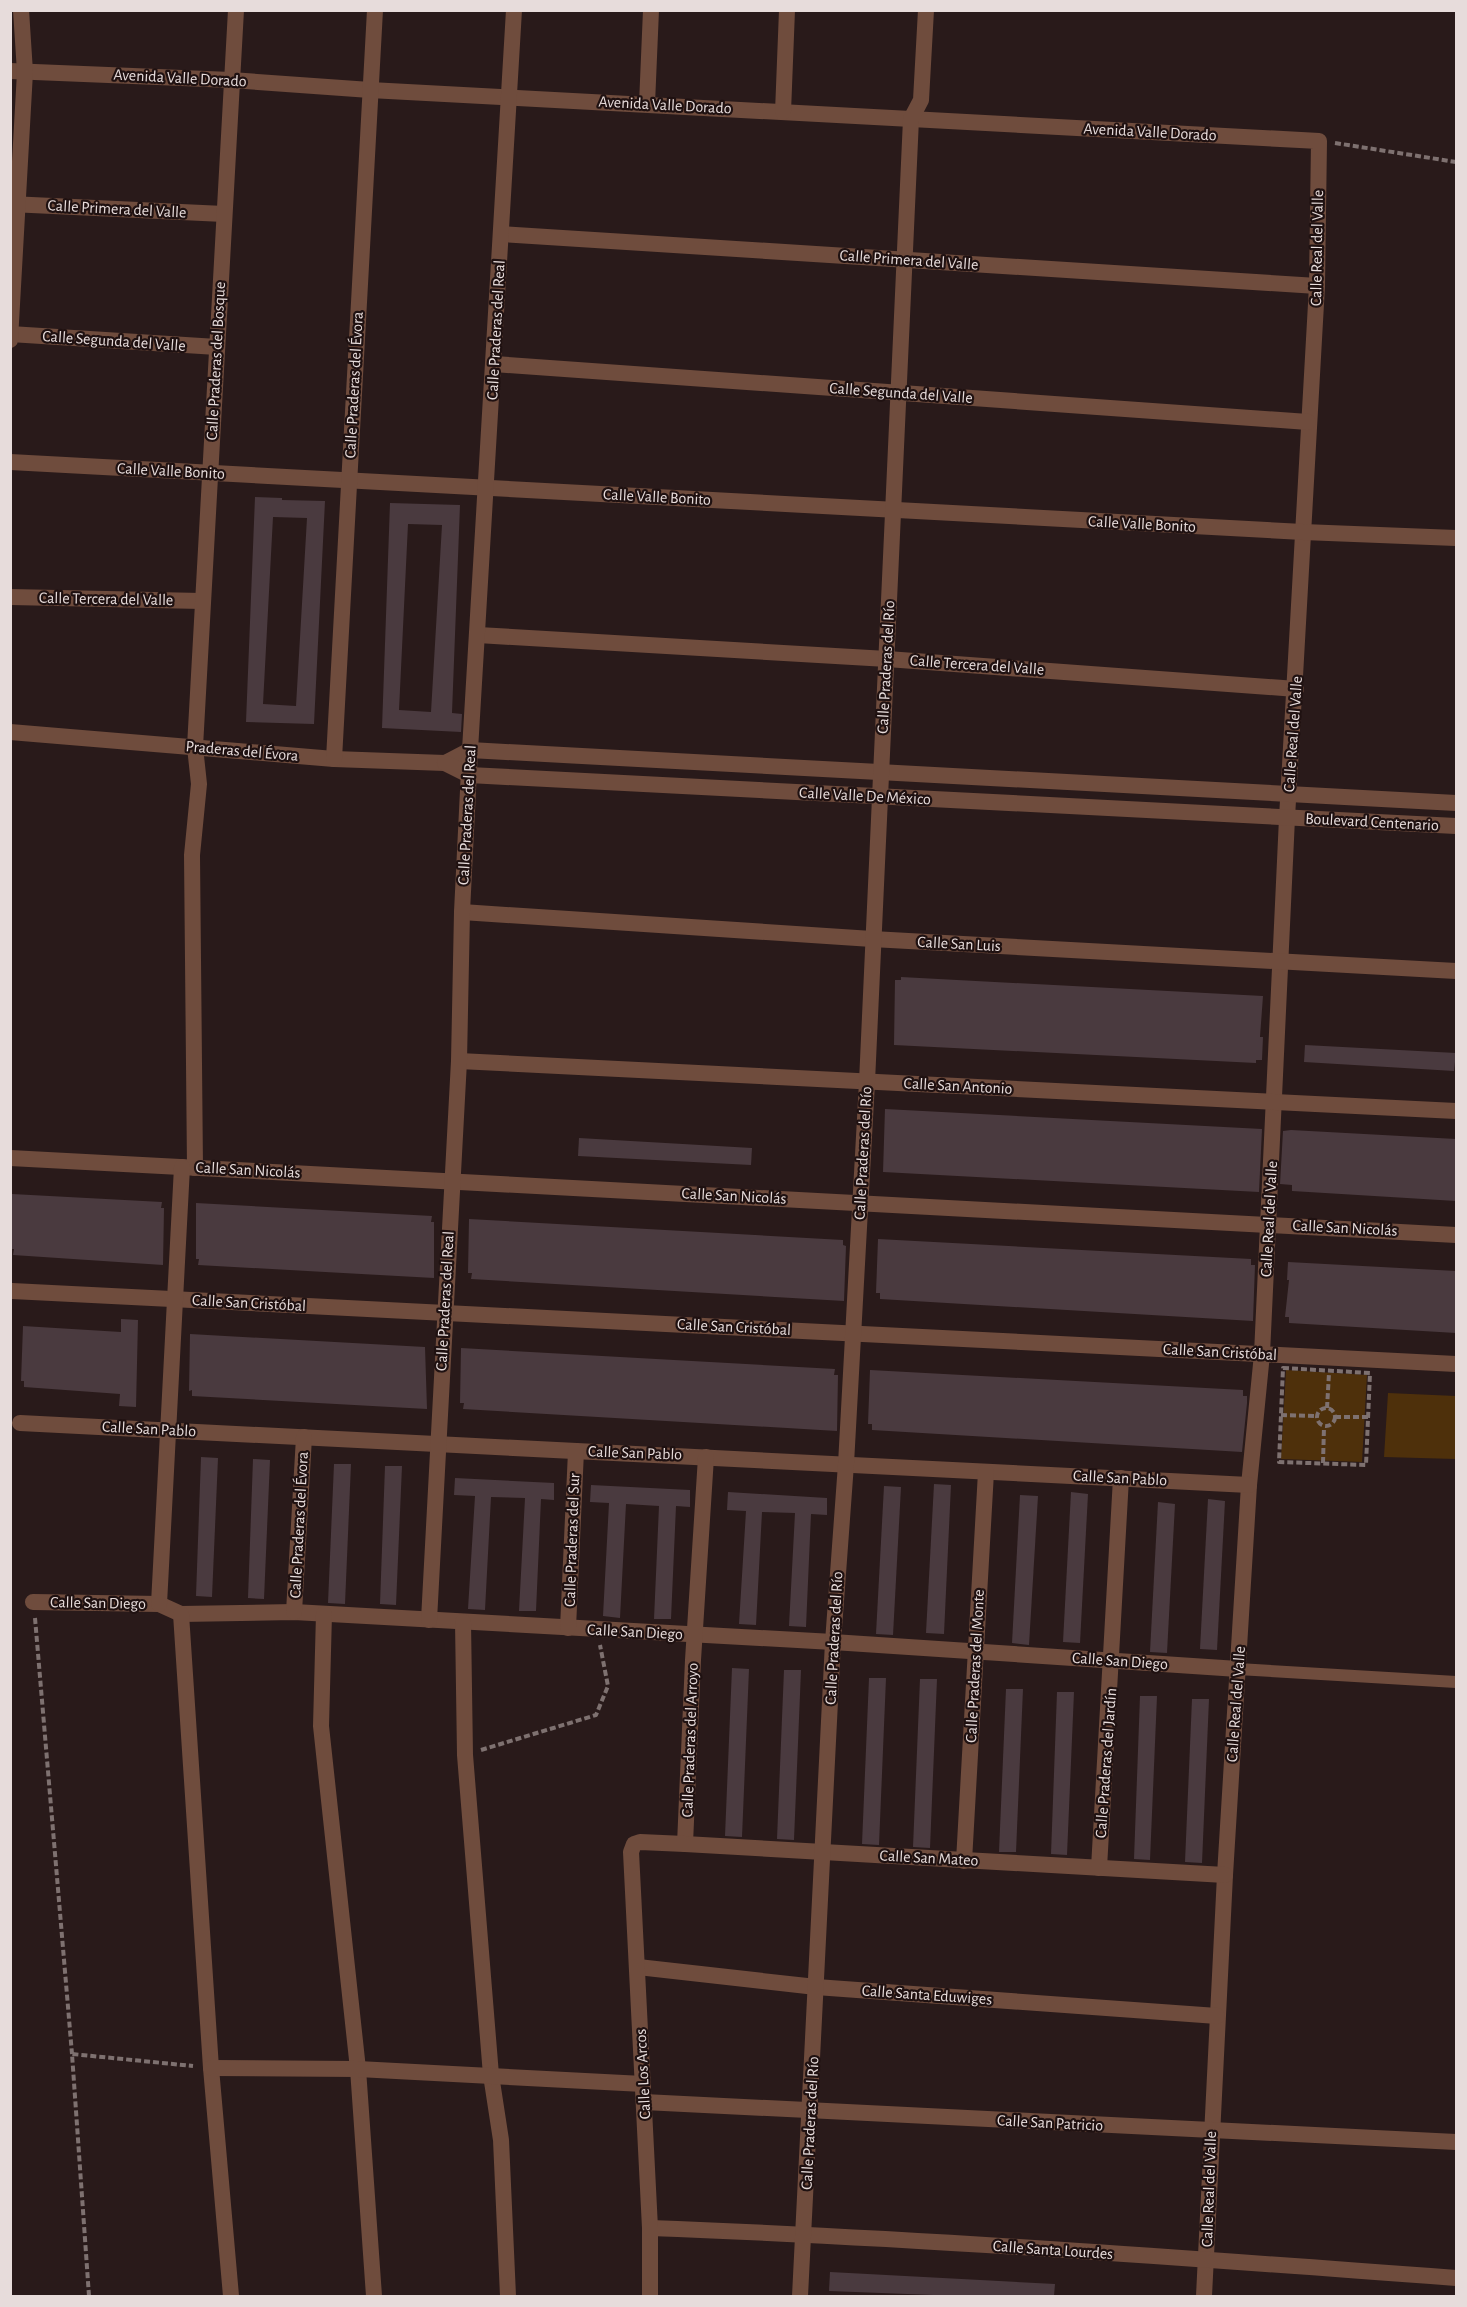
<svg xmlns="http://www.w3.org/2000/svg" width="1467" height="2307" viewBox="0 0 1467 2307" font-family="'Alegreya Sans',sans-serif">
<style>
.green{fill:#4e300b}
.building{fill:#4a3a3f;fill-rule:evenodd}
.lines{fill:none;stroke-linecap:round;stroke-linejoin:round}
.path{stroke:#7e7170;stroke-width:4;stroke-dasharray:6 3;stroke-linecap:butt}
.service{stroke:#6f4c3d;stroke-width:12}
.minor{stroke:#6f4c3d;stroke-width:16}
.labels{text-anchor:middle;dominant-baseline:central;stroke-width:4.5;stroke-linejoin:round;paint-order:stroke}
.street-label{font-size:16px;fill:#e7dcdb;stroke:#1f1111}
</style>
<rect width="100%" height="100%" fill="#291a1a"/>
<g class="green">
<path d="M1286,1370l81,5 -5,87 -81,-3z"/>
<path d="M1388,1393l68,3v63l-72,-2z"/>
</g>
<g class="building">
<path d="M255,497l27,1v2l43,1 -11,223 -68,-2zM273,517l34,1 -11,188 -33,-2z"/>
<path d="M390,503l70,2 -8,208 10,1 -1,18 -79,-4zM408,524l34,1 -11,187 -32,-2z"/>
<path d="M901,977l362,19 -3,41h3l-1,23h-6v3l-362,-18 1,-65h6z"/>
<path d="M1305,1045l151,8 -2,18 -150,-9z"/>
<path d="M885,1109l377,20 -3,63 -376,-20z"/>
<path d="M1291,1130l165,9v62l-164,-10v-6l-12,-1 3,-53z"/>
<path d="M579,1138l173,10 -1,17 -173,-9z"/>
<path d="M12,1194l150,8 -1,6h3l-1,57 -150,-10 1,-6h-4z"/>
<path d="M196,1203l236,13 -1,6h3v56l-236,-13 1,-6h-3z"/>
<path d="M469,1219l374,21v5l3,1 -2,55 -373,-22 1,-6h-4z"/>
<path d="M878,1239l373,20v6h4l-2,56 -373,-22v-6h-4z"/>
<path d="M1288,1262l168,9v62l-167,-10v-6h-4l4,-37h-2z"/>
<path d="M121,1319l17,1 -2,87 -17,-1 1,-12 -96,-7v-6h-3l2,-55 98,6z"/>
<path d="M190,1334l235,13 2,62 -235,-13v-6l-3,1z"/>
<path d="M461,1348l374,21 -1,6h4l-1,56 -374,-22 1,-6h-4z"/>
<path d="M870,1370l373,20v6h4v7l-5,49 -370,-22v-6h-4z"/>
<path d="M201,1457l17,1 -6,139 -16,-1z"/>
<path d="M253,1459l17,1 -6,139 -16,-1z"/>
<path d="M334,1464h17l-6,140 -17,-1z"/>
<path d="M385,1466h17l-6,139 -16,-1z"/>
<path d="M455,1478l99,5v17l-13,-1 -5,112h-17l6,-113 -34,-1 -6,113 -17,-1 7,-113 -21,-1z"/>
<path d="M934,1484l17,1 -7,149 -18,-1z"/>
<path d="M591,1485l99,5v17l-14,-1 -5,113h-17l5,-113 -33,-2 -6,114 -17,-2 6,-113 -19,-1z"/>
<path d="M884,1486l17,1 -8,148 -17,-1z"/>
<path d="M728,1492l99,6v17l-16,-1 -5,113 -17,-1 6,-113 -33,-1 -6,113 -17,-1 7,-113 -19,-1z"/>
<path d="M1071,1492l17,2 -8,149 -17,-1z"/>
<path d="M1020,1495l18,1 -9,149 -17,-2z"/>
<path d="M1208,1499l17,2 -8,149 -17,-1z"/>
<path d="M1158,1502l17,2 -8,149 -17,-1z"/>
<path d="M732,1668l17,1 -7,168 -17,-1z"/>
<path d="M784,1670h17l-7,170 -17,-1z"/>
<path d="M869,1678h17l-7,167 -17,-1z"/>
<path d="M920,1679h17l-7,169 -17,-1z"/>
<path d="M1006,1689h17l-7,163h-17z"/>
<path d="M1057,1692h17l-7,163 -16,-1z"/>
<path d="M1140,1696h17l-7,164 -16,-1z"/>
<path d="M1192,1699h17l-7,164 -17,-1z"/>
<path d="M830,2272l225,12 -1,12h-95l-130,-5z"/>
</g>
<g class="lines">
<g class="path">
<path d="M1335,143l121,19"/>
<path d="M1283,1368l87,5 -4,92 -87,-3z"/>
<circle cx="1326" cy="1417" r="9"/>
<path d="M1327,1408l2,-35"/>
<path d="M1281,1415l35,1"/>
<path d="M1335,1417h33"/>
<path d="M1323,1463l1,-36"/>
<path d="M35,1618l37,436"/>
<path d="M481,1750l115,-35 12,-29 -8,-41"/>
<path d="M89,2296l-17,-242 121,12"/>
</g>
<path class="service" d="M1238,1669l218,13"/>
<g class="minor">
<path d="M10,71l221,9 139,10 949,51 -2,145 -30,532 -25,536 -13,131 -24,390 -21,421"/>
<path d="M647,104l4,-94"/>
<path d="M783,112l4,-102"/>
<path d="M10,204l214,10"/>
<path d="M501,234l816,52"/>
<path d="M10,334l207,13"/>
<path d="M10,340l15,-268 -4,-62"/>
<path d="M494,364l814,58"/>
<path d="M10,462l1293,70 153,6"/>
<path d="M10,597l192,4"/>
<path d="M478,635l409,24 409,30"/>
<path d="M10,732l324,27 111,4 25,-13"/>
<path d="M470,750l986,53"/>
<path d="M334,759l41,-749"/>
<path d="M445,763l24,12 987,51"/>
<path d="M462,912l410,27 584,32"/>
<path d="M459,1061l997,50"/>
<path d="M10,1158l1446,77"/>
<path d="M195,1168l-3,-313 7,-71 -4,-37 41,-737"/>
<path d="M12,1291l1444,73"/>
<path d="M20,1423l1229,62"/>
<path d="M33,1602l126,2 22,10 113,-2 539,30 405,27"/>
<path d="M159,1604l23,-437"/>
<path d="M294,1612l10,-175"/>
<path d="M181,1614l30,454 20,228"/>
<path d="M324,1614l-3,112 37,343 16,227"/>
<path d="M429,1620l30,-559 3,-149 8,-162 44,-740"/>
<path d="M463,1622l2,133 26,320 10,65 7,156"/>
<path d="M568,1628l8,-177"/>
<path d="M685,1844l8,-184 13,-203"/>
<path d="M964,1861l22,-389"/>
<path d="M1099,1868l22,-390"/>
<path d="M638,1967l178,20 401,29"/>
<path d="M211,2068l147,1 285,15"/>
<path d="M644,2102l812,40"/>
<path d="M650,2228c269,10 538,30 806,50"/>
<path d="M650,2296v-68l-19,-376 3,-8 6,-2 45,2 540,31"/>
<path d="M800,2296l33,-654 13,-178 21,-382 44,-963 10,-19 5,-90"/>
</g>
</g>
<g class="labels">
<g class="street-label">
<text transform="translate(180 78) rotate(3)">Avenida Valle Dorado</text>
<text transform="translate(665 105) rotate(3)">Avenida Valle Dorado</text>
<text transform="translate(1150 132) rotate(3)">Avenida Valle Dorado</text>
<text transform="translate(117 209) rotate(3)">Calle Primera del Valle</text>
<text transform="translate(1317 248) rotate(-89)">Calle Real del Valle</text>
<text transform="translate(909 260) rotate(4)">Calle Primera del Valle</text>
<text transform="translate(496 330) rotate(-87)">Calle Praderas del Real</text>
<text transform="translate(114 341) rotate(4)">Calle Segunda del Valle</text>
<text transform="translate(216 361) rotate(-87)">Calle Praderas del Bosque</text>
<text transform="translate(354 385) rotate(-87)">Calle Praderas del Évora</text>
<text transform="translate(901 393) rotate(4)">Calle Segunda del Valle</text>
<text transform="translate(171 471) rotate(3)">Calle Valle Bonito</text>
<text transform="translate(657 497) rotate(3)">Calle Valle Bonito</text>
<text transform="translate(1142 524) rotate(3)">Calle Valle Bonito</text>
<text transform="translate(106 599) rotate(1)">Calle Tercera del Valle</text>
<text transform="translate(977 665) rotate(4)">Calle Tercera del Valle</text>
<text transform="translate(886 667) rotate(-87)">Calle Praderas del Río</text>
<text transform="translate(1293 734) rotate(-86)">Calle Real del Valle</text>
<text transform="translate(242 751) rotate(5)">Praderas del Évora</text>
<text transform="translate(865 796) rotate(3)">Calle Valle De México</text>
<text transform="translate(467 815) rotate(-87)">Calle Praderas del Real</text>
<text transform="translate(1372 822) rotate(3)">Boulevard Centenario</text>
<text transform="translate(959 944) rotate(3)">Calle San Luis</text>
<text transform="translate(958 1086) rotate(3)">Calle San Antonio</text>
<text transform="translate(863 1153) rotate(-87)">Calle Praderas del Río</text>
<text transform="translate(248 1170) rotate(3)">Calle San Nicolás</text>
<text transform="translate(734 1196) rotate(3)">Calle San Nicolás</text>
<text transform="translate(1269 1219) rotate(-87)">Calle Real del Valle</text>
<text transform="translate(1345 1228) rotate(3)">Calle San Nicolás</text>
<text transform="translate(445 1301) rotate(-87)">Calle Praderas del Real</text>
<text transform="translate(249 1303) rotate(3)">Calle San Cristóbal</text>
<text transform="translate(734 1327) rotate(3)">Calle San Cristóbal</text>
<text transform="translate(1220 1352) rotate(3)">Calle San Cristóbal</text>
<text transform="translate(149 1429) rotate(3)">Calle San Pablo</text>
<text transform="translate(635 1453) rotate(2)">Calle San Pablo</text>
<text transform="translate(1120 1478) rotate(3)">Calle San Pablo</text>
<text transform="translate(299 1525) rotate(-87)">Calle Praderas del Évora</text>
<text transform="translate(572 1540) rotate(-88)">Calle Praderas del Sur</text>
<text transform="translate(98 1603) rotate(1)">Calle San Diego</text>
<text transform="translate(635 1632) rotate(3)">Calle San Diego</text>
<text transform="translate(834 1638) rotate(-87)">Calle Praderas del Río</text>
<text transform="translate(1120 1661) rotate(4)">Calle San Diego</text>
<text transform="translate(975 1666) rotate(-87)">Calle Praderas del Monte</text>
<text transform="translate(1236 1704) rotate(-86)">Calle Real del Valle</text>
<text transform="translate(690 1740) rotate(-88)">Calle Praderas del Arroyo</text>
<text transform="translate(1106 1763) rotate(-86)">Calle Praderas del Jardín</text>
<text transform="translate(929 1858) rotate(3)">Calle San Mateo</text>
<text transform="translate(927 1995) rotate(4)">Calle Santa Eduwiges</text>
<text transform="translate(643 2074) rotate(-93)">Calle Los Arcos</text>
<text transform="translate(810 2123) rotate(-87)">Calle Praderas del Río</text>
<text transform="translate(1050 2123) rotate(3)">Calle San Patricio</text>
<text transform="translate(1209 2189) rotate(-88)">Calle Real del Valle</text>
<text transform="translate(1053 2250) rotate(4)">Calle Santa Lourdes</text>
</g>
</g>
<rect width="1467" height="2307" fill="none" stroke="#e7dcdb" stroke-width="24"/>
</svg>
